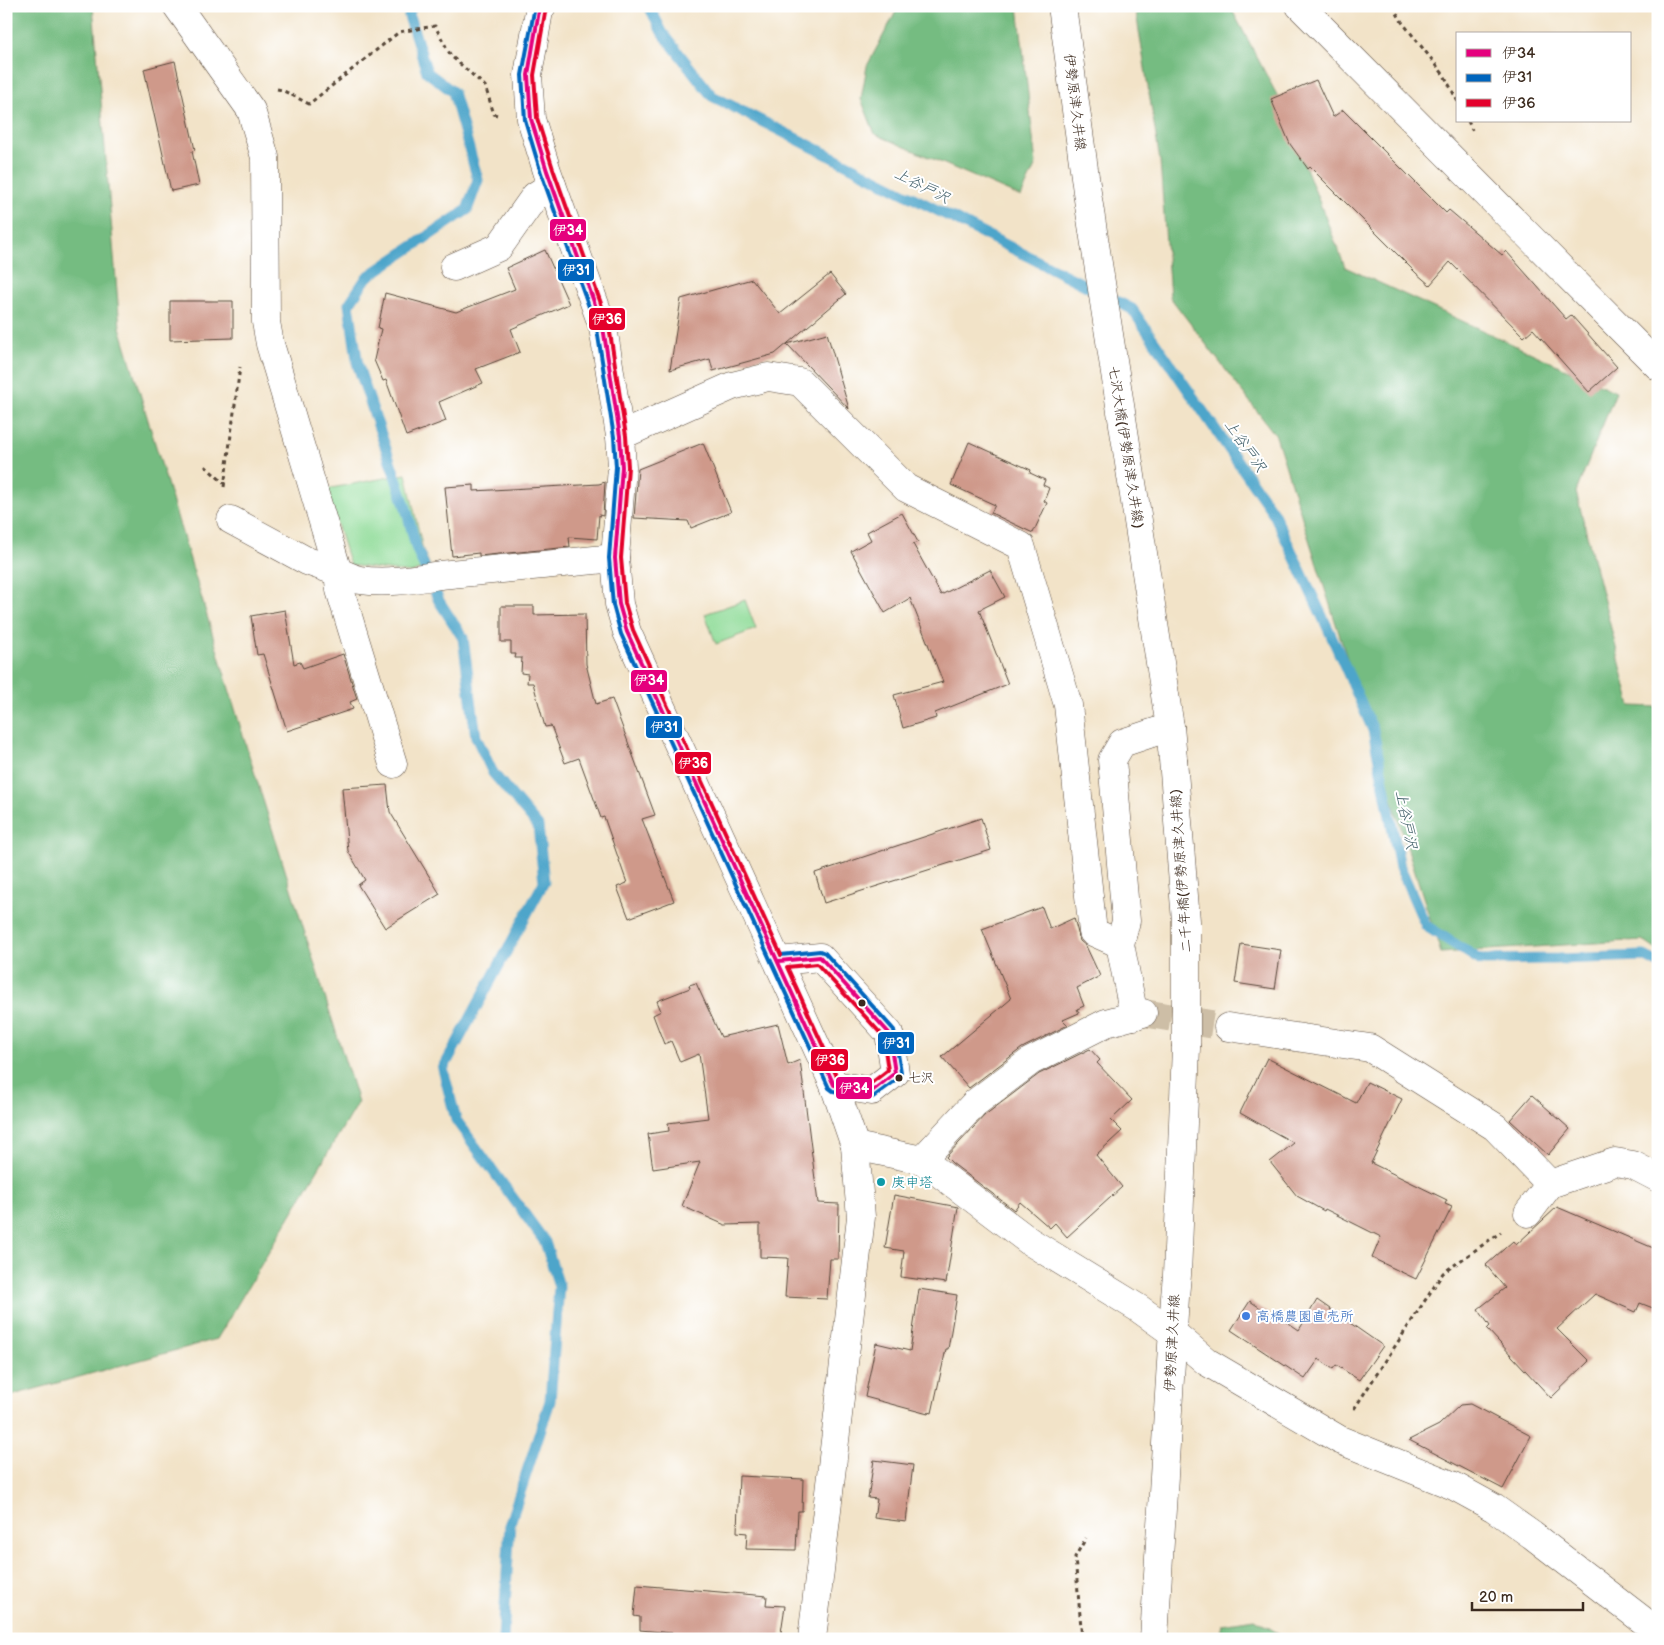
<svg xmlns="http://www.w3.org/2000/svg" width="1664" height="1645" viewBox="0 0 1664 1645" font-family="'Balsamiq Sans','Klee One',sans-serif">
<style>
.green{fill:#90dc99;stroke:#66835c}
.forest{fill:#74bc81;stroke:#587350}
.lines{fill:none;stroke-linecap:round;stroke-linejoin:round}
.stream{stroke:#4da5ca;stroke-width:11}
.building{fill:#cf998a}
.minor-tunnel{stroke:#cdbea6;stroke-width:28;stroke-dasharray:28 14;stroke-linecap:butt}
.minor-casing{stroke:#564638;stroke-width:29}
.major-casing{stroke:#564638;stroke-width:29}
.path{stroke:#564638;stroke-width:3;stroke-dasharray:4 4;stroke-linecap:butt}
.minor{stroke:#fff;stroke-width:28}
.major{stroke:#fff;stroke-width:28}
.major-bridge-casing{stroke:#564638;stroke-width:29;stroke-linecap:butt}
.major-bridge{stroke:#fff;stroke-width:28}
.bus-1-casing{stroke:#fff;stroke-width:8}
.bus-2-casing{stroke:#fff;stroke-width:8}
.bus-3-casing{stroke:#fff;stroke-width:8}
.bus-1{stroke:#e5007d;stroke-width:4}
.bus-2{stroke:#0065bd;stroke-width:4}
.bus-3{stroke:#e4002b;stroke-width:4}
.bus-dot{fill:#3b2a1e;stroke:#fff;stroke-width:2}
.culture-dot{fill:#0f9aa8;stroke:#fff;stroke-width:2}
.shop-dot{fill:#3f7fe0;stroke:#fff;stroke-width:2}
.labels{text-anchor:middle;dominant-baseline:central;stroke-width:4;stroke-linejoin:round;paint-order:stroke}
.bus-label{font-size:13px;fill:#3b2a1e;stroke:#fff;text-anchor:start}
.street-label{font-size:14px;fill:#3b2a1e;stroke:#fff}
.culture-label{font-size:14px;fill:#0d838f;stroke:#fff;text-anchor:start}
.shop-label{font-size:14px;fill:#366cbe;stroke:#fff;text-anchor:start}
.water-label{font-size:15px;font-style:italic;fill:#43616b;stroke:#fff}
.line-badge{stroke:#fff;stroke-width:2}
.badge-label{font-size:14px;text-anchor:middle;font-weight:bold;fill:#fff}
</style>
<rect width="100%" height="100%" fill="#fff"/>
<filter id="ink" filterUnits="userSpaceOnUse"><feTurbulence type="fractalNoise" baseFrequency=".02" numOctaves="2"/><feDisplacementMap in="SourceGraphic" scale="10" xChannelSelector="R" yChannelSelector="G"/><feConvolveMatrix kernelMatrix="1 2 1 2 8 2 1 2 1" color-interpolation-filters="sRGB"/></filter>
<filter id="wash" filterUnits="userSpaceOnUse"><feTurbulence type="fractalNoise" baseFrequency=".0096" numOctaves="4" result="noise"/><feDisplacementMap in="SourceGraphic" scale="20" xChannelSelector="R" yChannelSelector="G"/><feGaussianBlur stdDeviation="1.12" result="paint"/><feColorMatrix in="noise" values="0 0 0 0 0 0 0 0 0 0 0 0 0 0 0 0 0 1.4 0 .05"/><feComposite in="paint" operator="in"/></filter>
<g filter="url(#wash)">
<rect width="100%" height="100%" fill="#f2e3c8"/>
<g class="green">
<path d="M406,474l17,76 7,16 -19,7 -61,-8 -24,-76z"/>
<path d="M745,600l11,29 -40,15 -11,-30z"/>
</g>
<g class="forest">
<path d="M6,6h87l27,321 128,425 110,350 -141,237 -211,58z"/>
<path d="M899,6h119l18,158 -15,33 -146,-63 -14,-35 6,-33z"/>
<path d="M1135,6h95l48,91 67,170 271,125 -40,100 55,214 27,1v244l-16,-11 -201,13 -165,-517 -106,-139 -10,-136z"/>
<path d="M1254,1619l34,20h-69l3,-15z"/>
</g>
<g class="lines">
<g class="stream">
<path d="M411,6l-2,10 18,56 26,20 25,88 -11,30 -100,67 -18,27 9,62 48,142 10,39 23,54 24,37 13,99 17,36 45,53 6,56 -101,187 13,51 89,122 14,44 -9,115 -40,122 -7,116"/>
<path d="M649,6l13,26 50,64 420,213 142,205 57,121 42,95 27,137 26,59 54,34 79,-1 85,-3 14,7"/>
</g>
</g>
<g id="blocks">
<g class="building">
<path d="M175,61l20,89 -3,1 7,34 -28,6 -27,-122z"/>
<path d="M1316,80l17,37 10,-7 103,103 3,-3 53,45 4,-4 60,68 5,-4 46,52 -28,25 -56,-63 -9,8 -74,-75 -20,23 -14,-12 -106,-106 -2,2 -18,-25 -19,-45z"/>
<path d="M545,250l24,54 -58,25 9,23 -44,17 7,14 -44,19 7,19 -40,15 -20,-56 -3,1 -9,-21 7,-31 -3,-1 7,-35 71,19 59,-23 -9,-21z"/>
<path d="M830,274l16,20 -71,60 -62,17 -3,-12 -40,11 11,-71 71,-20 28,35z"/>
<path d="M170,301h63v37l-63,2z"/>
<path d="M827,333l22,76 -62,-65z"/>
<path d="M969,442l62,28 -1,3 15,7 -2,5 6,3 -5,13 3,2 -14,30 -42,-20 4,-8 -44,-20z"/>
<path d="M703,443l28,69 -40,16 -3,-7 -54,-3 4,-49z"/>
<path d="M605,482l-2,34 -4,-1 -2,24 -28,-2 1,10 -91,9v-3l-27,3 -7,-69 29,-2v6l125,-7z"/>
<path d="M902,513l16,29 -5,2 28,51 49,-25 15,27 -26,13 29,74 -73,29 1,5 -33,10 -9,-33 49,-13 -33,-84 -25,15 -34,-62 20,-11 -4,-8z"/>
<path d="M501,606h33v9l51,-1 1,50 10,40 16,-5 43,116 -13,4 32,82 -45,17 -12,-31 10,-4 -23,-66 -3,1 -22,-60 -14,5 -14,-37 -6,1 -12,-44h-6l1,-9 -7,-1 1,-15h-7l1,-4h-5v-12h-10z"/>
<path d="M285,610l9,54 6,-2 3,6 40,-14 14,45 -7,3 3,7 -66,22 -24,-77 -6,1 -6,-39z"/>
<path d="M387,785l3,27 50,82 -55,34 -27,-43 7,-5 -17,-29 -6,-63z"/>
<path d="M981,818l10,32 -167,53 -9,-30z"/>
<path d="M1042,907l8,22 24,-11 6,23 6,5 14,30 -23,12 7,18 -7,3 2,4 -16,7 5,5 -46,23 -53,40 -27,-31 69,-58 -29,-70z"/>
<path d="M1241,944l40,6 -6,39 -40,-6z"/>
<path d="M696,983l25,54 57,-13 10,41 12,-5 18,143 21,1 -1,55h-8l-3,40 -42,-2 3,-39 -28,-1v-33l-35,1 -43,-19 18,-44 -47,7 -5,-35 21,-3 -1,-8 40,-5 -9,-64 -19,8 -9,-21 -7,3 -11,-29 8,-4 -4,-10 33,-13 -1,-3z"/>
<path d="M1090,1049l10,11 -3,3 35,37 -21,20 11,11 -26,24 26,32 -55,50 -12,-14 -5,5 -30,-26 -6,8 -62,-47 -6,-6 39,-42 54,-41z"/>
<path d="M1267,1058l89,45 11,-21 35,17 -31,64 76,37 -2,4 7,3 -36,72 -44,-21 9,-21 -56,-28 -1,2 -27,-15 -27,-34 24,-19 -54,-30z"/>
<path d="M1532,1095l38,34 -22,26 -38,-35z"/>
<path d="M894,1195l64,12 -12,76 -45,-6 3,-26 -19,-3z"/>
<path d="M1557,1207l101,43v60l-18,-7 -4,9 -41,-18 -38,35 32,32 -38,37 -64,-69 3,-3 -12,-17 27,-21 -19,-23 27,-24 3,4z"/>
<path d="M919,1289l38,6 -9,54h-2l-14,64 -3,-1 -1,2 -63,-17 11,-54 34,8z"/>
<path d="M1317,1300l66,46 -24,34 -23,-15 -3,4 -14,-10 -14,20 -74,-49 19,-29 28,19 2,-3 19,13z"/>
<path d="M1470,1404l61,32 -28,53 -94,-49 30,-15 21,-20z"/>
<path d="M874,1460l39,5 -7,57 -32,-4 3,-19 -9,-1z"/>
<path d="M739,1476l64,3 -1,32h-4l-2,39 -50,-1 1,-16 -10,-1z"/>
<path d="M637,1585l130,11 -1,9 19,1 -5,33h-108v-6l-32,-3v-13l-6,-1z"/>
</g>
</g>
</g>
<g filter="url(#ink)">
<use href="#blocks" fill-opacity="0" stroke="#564638" stroke-width="1"/>
<g class="lines">
<path class="minor-tunnel" d="M1143,1013l85,14"/>
<g class="minor-casing">
<g id="minor">
<path d="M177,6l74,104 14,47 1,165 4,22 68,228c7,2 15,7 22,8 27,4 54,-1 80,-5l175,-17"/>
<path d="M542,6l-3,5 -11,64 3,44 16,52 56,156 17,109 2,31 -7,91 4,46 8,28 207,453 21,61 6,71 -49,422"/>
<path d="M1300,6l358,360"/>
<path d="M454,267l45,-20 36,-51 17,-11"/>
<path d="M620,436l112,-50 36,-9 32,5 106,106 115,58 47,159 25,227 27,12"/>
<path d="M231,520l76,41 31,11 2,18 53,174"/>
<path d="M779,961l41,-4 69,76 6,40 -23,18 -38,-6"/>
<path d="M1134,1016l-14,-72 6,-23 -14,-161 10,-17 48,-16"/>
<path d="M1228,1027l142,21 125,79 55,57"/>
<path d="M855,1146l67,14 107,81 109,67 35,25 34,29 133,78 114,46 40,22 38,27 126,97"/>
<path d="M922,1160l53,-57 56,-42 75,-38 37,-10"/>
<path d="M1528,1213l22,-29 65,-22 18,3 25,13"/>
</g>
</g>
<g class="major-casing">
<g id="major">
<path d="M1062,6l26,193 82,528 3,32"/>
<path d="M1154,1639l21,-342 2,-22 9,-228"/>
</g>
</g>
<g class="path">
<path d="M1393,6l9,16 42,53 14,27"/>
<path d="M277,89l5,1 27,14 90,-72 36,-6 16,30 34,30 9,28 3,1"/>
<path d="M1468,121l4,9"/>
<path d="M205,466l20,18"/>
<path d="M224,487l16,-120"/>
<path d="M1354,1409l89,-136 58,-41"/>
<path d="M1082,1639l-7,-82 11,-19"/>
</g>
<use href="#minor" class="minor"/>
<use href="#major" class="major"/>
<g class="major-bridge-casing">
<path id="major-bridge" d="M1173,759l13,162v126"/>
</g>
<use href="#major-bridge" class="major-bridge"/>
<g class="bus-1-casing">
<path id="bus-1" d="M542,6l-3,5 -11,64 3,44 16,52 56,156 17,109 2,31 -7,91 4,46 8,28 207,453 38,6 23,-18 -6,-40 -69,-76 -41,4"/>
</g>
<g class="bus-2-casing">
<path id="bus-2" d="M535,6l-13,69 3,45 16,53 56,156 17,108 2,30 -7,91 4,47 8,29 208,454 4,3 40,6 26,-19 2,-6 -7,-42 -69,-77 -5,-2 -39,4"/>
</g>
<g class="bus-3-casing">
<g id="bus-3">
<path d="M547,9l-2,4 -11,62 3,43 16,51 56,157 17,110 2,31 -7,91 4,45 8,27 148,325"/>
<path d="M817,964l66,72 5,34 -18,14 -32,-5 -51,-112z"/>
</g>
</g>
<use href="#bus-1" class="bus-1"/>
<use href="#bus-2" class="bus-2"/>
<use href="#bus-3" class="bus-3"/>
</g>
</g>
<g class="bus-dot">
<circle cx="862" cy="1003" r="4.5"/>
<circle cx="899" cy="1078" r="4.5"/>
</g>
<circle class="culture-dot" cx="881" cy="1182" r="5"/>
<circle class="shop-dot" cx="1246" cy="1316" r="5"/>
<g class="labels">
<g class="bus-label">
<text x="908" y="1078">七沢</text>
</g>
<g class="street-label">
<text transform="translate(1075 102) rotate(83)">伊勢原津久井線</text>
<text transform="translate(1126 447) rotate(81)">七沢大橋(伊勢原津久井線)</text>
<text transform="translate(1181 871) rotate(-94)">二千年橋(伊勢原津久井線)</text>
<text transform="translate(1172 1343) rotate(-87)">伊勢原津久井線</text>
</g>
<g class="culture-label">
<text x="891" y="1182">庚申塔</text>
</g>
<g class="shop-label">
<text x="1256" y="1316">高橋農園直売所</text>
</g>
<g class="water-label">
<text transform="translate(922 186) rotate(27)">上谷戸沢</text>
<text transform="translate(1245 446) rotate(55)">上谷戸沢</text>
<text transform="translate(1406 820) rotate(79)">上谷戸沢</text>
</g>
</g>
<g class="line-badge">
<rect x="549" y="218" width="38" height="24" rx="5" fill="#e5007d"/>
<rect x="557" y="258" width="38" height="24" rx="5" fill="#0065bd"/>
<rect x="588" y="307" width="38" height="24" rx="5" fill="#e4002b"/>
<rect x="630" y="669" width="38" height="24" rx="5" fill="#e5007d"/>
<rect x="645" y="715" width="38" height="24" rx="5" fill="#0065bd"/>
<rect x="674" y="751" width="38" height="24" rx="5" fill="#e4002b"/>
<rect x="877" y="1031" width="38" height="24" rx="5" fill="#0065bd"/>
<rect x="810" y="1048" width="39" height="24" rx="5" fill="#e4002b"/>
<rect x="835" y="1076" width="38" height="24" rx="5" fill="#e5007d"/>
</g>
<g class="badge-label">
<text x="568" y="235">伊34</text>
<text x="576" y="275">伊31</text>
<text x="607" y="324">伊36</text>
<text x="649" y="685">伊34</text>
<text x="664" y="732">伊31</text>
<text x="693" y="768">伊36</text>
<text x="896" y="1048">伊31</text>
<text x="830" y="1065">伊36</text>
<text x="854" y="1093">伊34</text>
</g>
<rect width="1664" height="1645" fill="none" stroke="#fff" stroke-width="25"/>
<rect x="1456" y="32" width="175" height="90" fill="#ffffff" stroke="#b1aaa5"/>
<rect x="1466" y="49" width="25" height="8" fill="#e5007d" stroke="#b1aaa5"/>
<text x="1502" y="58" font-size="15" fill="#3b2a1e">伊34</text>
<rect x="1466" y="74" width="25" height="8" fill="#0065bd" stroke="#b1aaa5"/>
<text x="1502" y="82" font-size="15" fill="#3b2a1e">伊31</text>
<rect x="1466" y="99" width="25" height="8" fill="#e4002b" stroke="#b1aaa5"/>
<text x="1502" y="108" font-size="15" fill="#3b2a1e">伊36</text>
<path d="M1472 1602v8h111v-8" fill="none" stroke="#3b2a1e" stroke-width="2.5"/>
<text x="1479" y="1602" font-size="15" fill="#3b2a1e" stroke="#ffffff" stroke-width="4" paint-order="stroke">20 m</text>
</svg>
